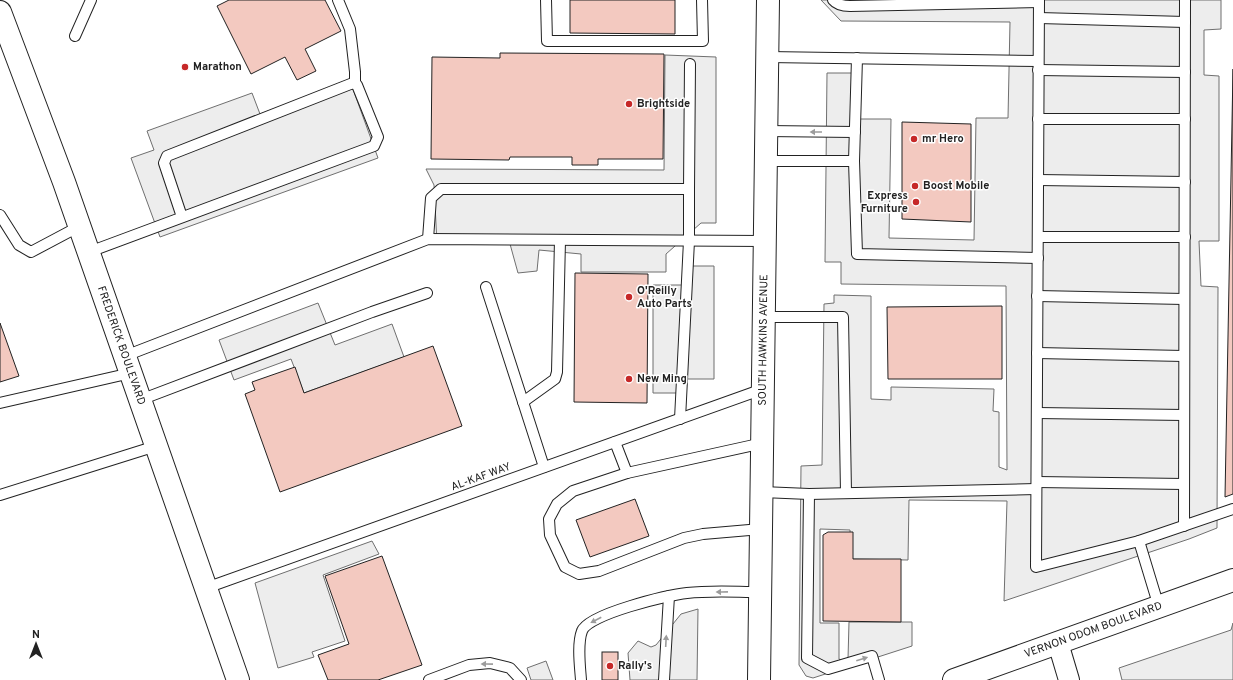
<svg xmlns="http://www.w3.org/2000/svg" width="1233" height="680" viewBox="0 0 1233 680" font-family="Overpass,sans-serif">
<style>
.parking{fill:#ededed;stroke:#6f6f6f}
.building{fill:#f3c9c0;stroke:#222}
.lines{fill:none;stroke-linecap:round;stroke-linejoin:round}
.service-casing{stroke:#222;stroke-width:12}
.minor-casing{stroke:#222;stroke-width:22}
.tertiary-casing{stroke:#222;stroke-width:24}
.secondary-casing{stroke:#222;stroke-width:24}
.service{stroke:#fff;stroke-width:10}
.minor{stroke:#fff;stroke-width:20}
.tertiary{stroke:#fff;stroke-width:22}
.secondary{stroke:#fff;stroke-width:22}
.oneway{fill:#9c9c9c}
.poi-dot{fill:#c62828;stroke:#fff;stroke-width:1.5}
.labels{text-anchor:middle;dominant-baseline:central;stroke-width:3;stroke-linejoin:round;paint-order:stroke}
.poi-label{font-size:11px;font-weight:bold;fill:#222;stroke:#fff;text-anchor:start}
.street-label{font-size:11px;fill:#222;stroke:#fff}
</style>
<rect width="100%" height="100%" fill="#fff"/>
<g class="parking">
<path d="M821,0h400v29l-17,1v45l15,1v165h-20l2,45 17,1 -1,241 -28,11 -185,62 3,-100 -98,-1 -1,60 -57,-1 -1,-29 -30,-1v94h19v36l3,2 6,-2 1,-37h63v24l-99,32 -7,-2 -7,-11 2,-199 21,-1 2,-161 10,-1v-8l37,1v103l20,1v-13l103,2 -1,22 6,1v55l8,3 -1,-184 -165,-2v-22h-16l2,-189h25l-1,46h40l-2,119 85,2 2,-122h32l2,-96 -169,-1z"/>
<path d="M665,55l51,2v166h-15l-35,31v18h-85v-18l-42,-4 -2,21 -19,2 -8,-29h-73l-3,-59 -8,-16 238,1z"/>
<path d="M350,81l28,77 -218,79 -29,-79 23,-8 -7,-19 105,-38 8,21z"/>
<path d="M691,266h23v113h-36v14h-25v-108h38z"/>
<path d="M318,303l17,42 57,-21 12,33 -100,36 -13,-34 -57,21 -15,-40z"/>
<path d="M372,541l7,13 -56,21 22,66 -33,11 2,5 -36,11 -23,-85z"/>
<path d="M698,609l-1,71h-67l-2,-27 10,-12 13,6 5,-2 25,-31z"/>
<path d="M1233,623v57h-111l-3,-12 112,-38z"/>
<path d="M546,661l7,19h-22l-4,-12z"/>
</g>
<g class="building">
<path d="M229,0h96l16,31 -36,18 11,22 -19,9 -12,-23 -34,17 -34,-68z"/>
<path d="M570,0h105v34l-105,-1z"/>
<path d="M500,53l164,1 -1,105h-65v6h-26v-8h-62l-1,3 -78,-1 1,-102 68,1z"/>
<path d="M1233,69v425l-8,3z"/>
<path d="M902,122l69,2v98l-69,-3z"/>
<path d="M575,273l73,1 -1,129 -73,-1z"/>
<path d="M1002,306v73h-114l-1,-72z"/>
<path d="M0,323l19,53 -19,6z"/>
<path d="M433,346l29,80 -182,66 -35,-98 10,-4 -3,-8 43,-15 9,26z"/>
<path d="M635,499l14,37 -59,21 -14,-37z"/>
<path d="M828,532h25v27h48v63l-78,-1v-86z"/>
<path d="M382,556l40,109 -44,15h-50l-10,-25 31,-11 -24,-68z"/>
<rect x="602" y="652" width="16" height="28"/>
</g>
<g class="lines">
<g class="service-casing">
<g id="service">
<path d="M338,0l12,29 5,43v12"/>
<path d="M546,0l1,41h156l-1,-41"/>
<path d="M833,0c4,5 11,6 17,6l189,-4"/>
<path d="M1039,0l-3,567 103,-26 20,66"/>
<path d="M1039,18l146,4"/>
<path d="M75,36l16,-36"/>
<path d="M768,57l270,4"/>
<path d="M857,58l-3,103 3,93 181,4"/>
<path d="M1038,70l147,2"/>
<path d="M1038,119h147"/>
<path d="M766,131l89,1"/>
<path d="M766,161h88"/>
<path d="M1038,180l147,2"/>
<path d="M0,215l19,30 12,7 49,-26"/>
<path d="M1038,237h147"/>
<path d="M428,239l3,-41 10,-9h248l1,-125"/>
<path d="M89,252l285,-106 4,-9 -21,-52 -4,-2 -186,73 -3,7 18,54"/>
<path d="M486,287l58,180"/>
<path d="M1037,296l147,3"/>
<path d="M764,317h79l3,176"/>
<path d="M1037,353l147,3"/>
<path d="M125,356l303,-117 337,2"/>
<path d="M140,400l232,-88 55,-19"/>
<path d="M523,402l32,-23 2,-7 3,-132"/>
<path d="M0,403l131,-30"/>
<path d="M1037,413l147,2"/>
<path d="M680,419l9,-178v-52"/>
<path d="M615,442l12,31"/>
<path d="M1037,482l147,2"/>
<path d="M762,492l47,2 227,-5"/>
<path d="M809,494l-2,164 21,11 44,-13 7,24"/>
<path d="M0,495l156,-49"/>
<path d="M1184,526l1,-526"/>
<path d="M761,529l-58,5 -19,4 -85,33 -20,3 -14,-7 -15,-32 -1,-16 8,-15 16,-13 54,-18 136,-30"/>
<path d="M1139,541l94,-32"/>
<path d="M206,588l557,-199"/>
<path d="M429,680l40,-15 21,-2 20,5 11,12"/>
<path d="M581,680c-1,-14 -4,-36 1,-49 6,-17 86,-36 105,-38 24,-3 49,-1 74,-1"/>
<path d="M664,680l5,-84"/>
</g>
</g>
<g class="minor-casing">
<path id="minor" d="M1058,643l11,37"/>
</g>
<g class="tertiary-casing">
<g id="tertiary">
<path id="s1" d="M0,12l64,170 174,498"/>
<path id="s2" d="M759,680l9,-680"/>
</g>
</g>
<g class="secondary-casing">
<g id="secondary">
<path id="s3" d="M954,680l279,-100"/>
</g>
</g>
<use href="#service" class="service"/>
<use href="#minor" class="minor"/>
<use href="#tertiary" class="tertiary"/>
<use href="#secondary" class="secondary"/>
</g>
<defs><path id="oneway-solid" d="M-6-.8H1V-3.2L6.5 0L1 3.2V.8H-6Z"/></defs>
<g class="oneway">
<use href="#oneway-solid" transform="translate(816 132) rotate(-180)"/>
<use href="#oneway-solid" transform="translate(722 592) rotate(179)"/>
<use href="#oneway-solid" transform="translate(596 620) rotate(152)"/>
<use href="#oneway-solid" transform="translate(666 641) rotate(-87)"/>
<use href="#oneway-solid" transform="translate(862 659) rotate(-17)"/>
<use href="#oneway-solid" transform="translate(487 664) rotate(-179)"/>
</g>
<g class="poi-dot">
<circle cx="185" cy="67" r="4"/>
<circle cx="629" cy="104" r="4"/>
<circle cx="914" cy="139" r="4"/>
<circle cx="915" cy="186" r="4"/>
<circle cx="916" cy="202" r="4"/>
<circle cx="629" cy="297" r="4"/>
<circle cx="629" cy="379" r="4"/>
<circle cx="610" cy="666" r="4"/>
</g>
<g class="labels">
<g class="poi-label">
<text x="193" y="67">Marathon</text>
<text x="637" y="104">Brightside</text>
<text x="922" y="139">mr Hero</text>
<text x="923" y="186">Boost Mobile</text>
<text x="908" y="196" text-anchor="end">Express<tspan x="908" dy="13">Furniture</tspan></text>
<text x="637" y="291">O'Reilly<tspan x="637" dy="13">Auto Parts</tspan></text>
<text x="637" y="379">New Ming</text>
<text x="618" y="666">Rally's</text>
</g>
<g class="street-label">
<text stroke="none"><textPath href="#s2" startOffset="340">SOUTH HAWKINS AVENUE</textPath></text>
<text stroke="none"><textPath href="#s1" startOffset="355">FREDERICK BOULEVARD</textPath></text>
<text transform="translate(481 477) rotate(-20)">AL-KAF WAY</text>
<text stroke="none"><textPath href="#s3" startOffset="148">VERNON ODOM BOULEVARD</textPath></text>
</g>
</g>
<g transform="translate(36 644)" stroke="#ffffff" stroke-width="3" paint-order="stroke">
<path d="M0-3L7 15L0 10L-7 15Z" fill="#222222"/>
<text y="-6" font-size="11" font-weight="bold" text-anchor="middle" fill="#222222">N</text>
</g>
</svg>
